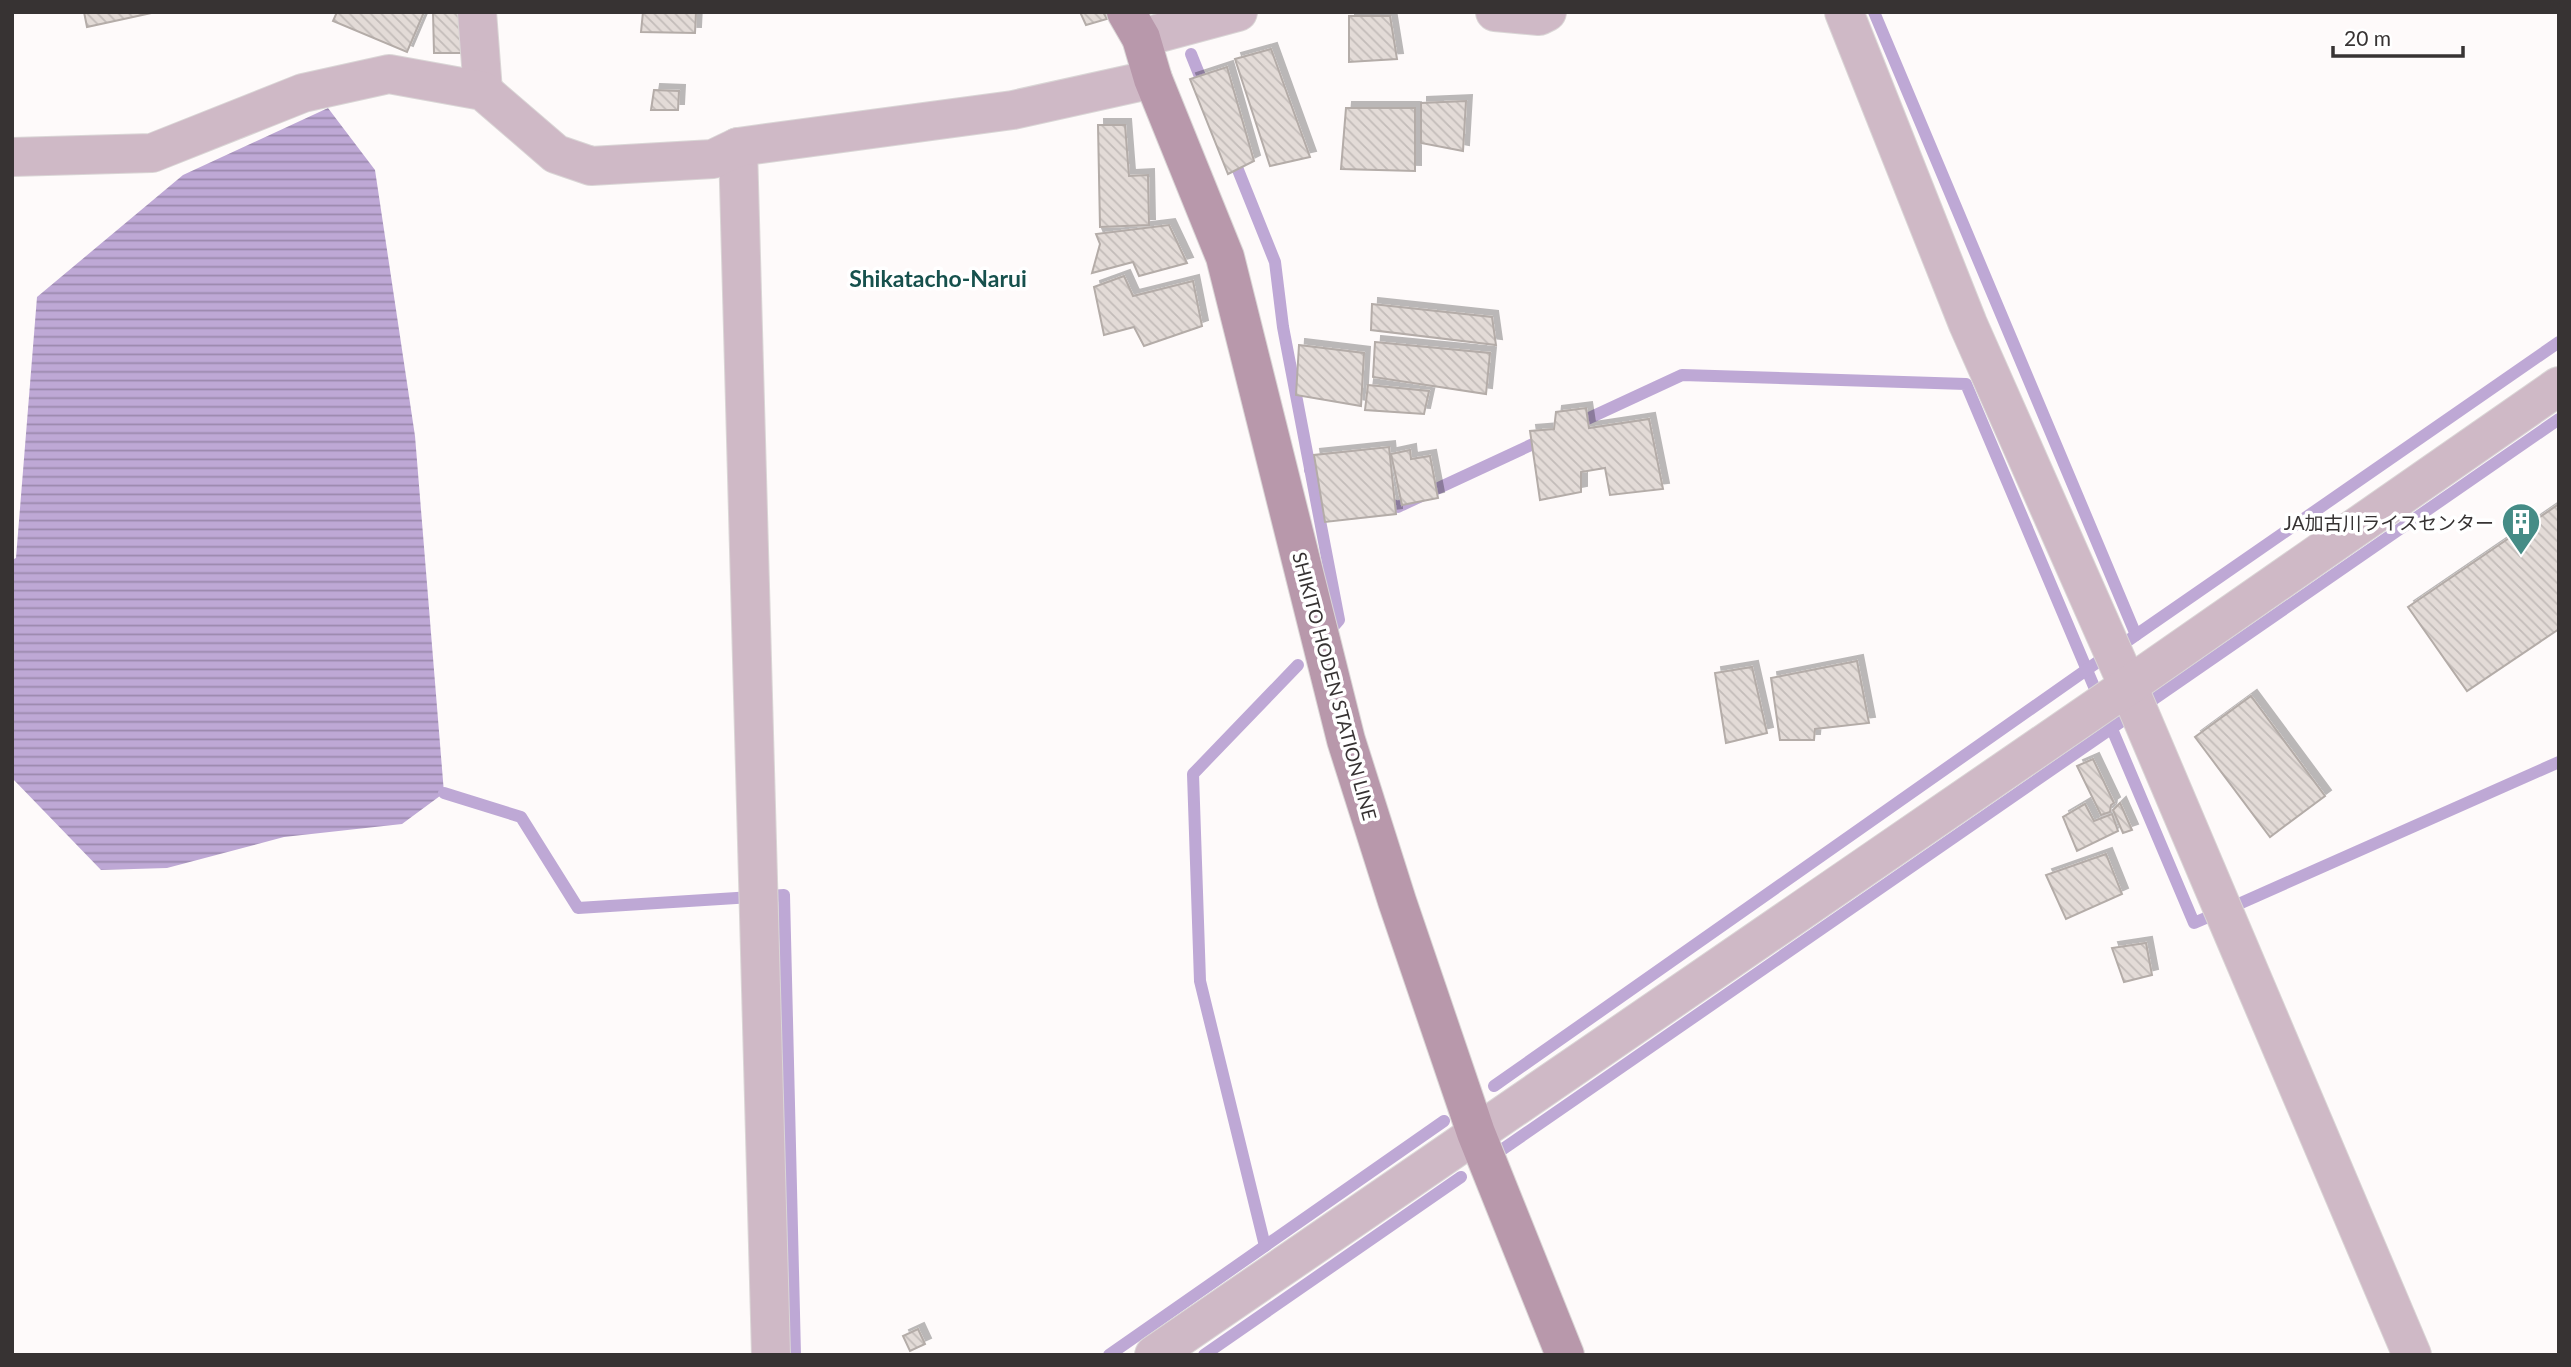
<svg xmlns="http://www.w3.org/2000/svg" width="2571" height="1367" viewBox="0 0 2571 1367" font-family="Lato,'Noto Sans JP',sans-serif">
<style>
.water{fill:url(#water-rules)}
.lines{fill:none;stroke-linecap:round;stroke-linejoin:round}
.stream{stroke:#bea8d5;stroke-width:12}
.building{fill:url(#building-back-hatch);stroke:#b4aca8;stroke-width:2;filter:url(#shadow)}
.minor-casing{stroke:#dad6d6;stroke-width:40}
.secondary-casing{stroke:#dad6d6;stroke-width:40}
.minor{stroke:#cfb9c6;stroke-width:38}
.secondary{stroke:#b898ab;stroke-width:38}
.labels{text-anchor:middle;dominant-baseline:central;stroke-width:7;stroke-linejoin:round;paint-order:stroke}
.poi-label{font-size:19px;fill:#373333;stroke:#fff;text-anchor:end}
.street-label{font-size:19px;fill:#373333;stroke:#fff}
.quarter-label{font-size:23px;font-weight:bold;fill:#16514d;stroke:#fff}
</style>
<defs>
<pattern id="water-rules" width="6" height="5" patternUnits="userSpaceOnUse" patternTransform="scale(1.75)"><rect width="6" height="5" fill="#bea8d5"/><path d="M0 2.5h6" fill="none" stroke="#9b89ad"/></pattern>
<pattern id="building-back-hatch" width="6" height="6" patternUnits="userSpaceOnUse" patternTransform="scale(1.75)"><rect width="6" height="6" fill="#e3dbd7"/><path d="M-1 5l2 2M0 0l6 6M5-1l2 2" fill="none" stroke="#c3bcb9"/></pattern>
<filter id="shadow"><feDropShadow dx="6" dy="-6" stdDeviation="0" flood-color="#0004"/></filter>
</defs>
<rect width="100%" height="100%" fill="#fefafa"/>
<path class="water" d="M328,108l47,62 40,266 29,357 -42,31 -118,13 -117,31 -66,2 -89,-92v-218l4,-2 21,-261 146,-122z"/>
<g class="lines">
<g class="stream">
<path d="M1874,12l262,623"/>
<path d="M1191,54l14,35"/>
<path d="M1232,155l43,107 8,65 56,293 -7,8"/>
<path d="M1572,426l110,-51 284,9 228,539 21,-9"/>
<path d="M1310,470l22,10"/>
<path d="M1381,500l17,7 4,-2 144,-67"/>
<path d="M444,793l77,24 57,91 206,-13 11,460"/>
<path d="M2232,907l327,-145"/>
<path d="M1494,1086l642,-451 423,-293"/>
<path d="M1503,1149l1056,-730"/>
<path d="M1265,1246l-65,-265 -7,-207 105,-109"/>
<path d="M1109,1355l335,-234"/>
<path d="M1204,1355l257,-178"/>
</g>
</g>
<g class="building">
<path d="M84,12h72l-69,15z"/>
<path d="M337,12h87l-17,40 -74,-31z"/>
<path d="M433,12h28l3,41h-30z"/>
<path d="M643,12h53l-1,21 -54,-1z"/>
<path d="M1080,12h23l4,7 -21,6z"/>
<path d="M1349,16h41l7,43 -48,3z"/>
<path d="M1271,49l39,108 -40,9 -35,-107z"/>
<path d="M1227,67l27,94 -26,13 -38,-95z"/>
<path d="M654,90l25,1 -1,19h-27z"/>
<path d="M1466,101l-3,50 -42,-8v-40z"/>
<path d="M1346,108h69v63l-74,-2z"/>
<path d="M1098,125h27l4,51 19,-1 1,50 -49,2z"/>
<path d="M1169,225l18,38 -48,13 -6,-14 -41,11 8,-29 -4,-10z"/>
<path d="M1124,276l9,20 60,-15 9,45 -58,20 -10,-19 -30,8 -10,-48z"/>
<path d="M1372,304l120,13 4,28 -125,-15z"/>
<path d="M1375,342l115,11 -4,41 -113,-17z"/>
<path d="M1299,345l65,8 -3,53 -65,-11z"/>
<path d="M1368,385l61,6 -5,23 -59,-4z"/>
<path d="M1586,408l3,20 60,-9 14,70 -53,6 -5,-27 -24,4v20l-41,8 -10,-69 24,-2 2,-17z"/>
<path d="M1389,447l7,67 -71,8 -11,-67z"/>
<path d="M1410,450l1,9 19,-3 8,42 -36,7 -11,-51z"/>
<path d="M2559,504v125l-92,62 -59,-84z"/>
<path d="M1857,661l12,62 -54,6 -1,11h-34l-9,-62z"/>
<path d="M1752,667l15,66 -41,10 -11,-70z"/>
<path d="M2251,696l74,100 -55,41 -75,-100z"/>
<path d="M2093,759l21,44 -3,2 -1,7 -9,3 -24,-49z"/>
<path d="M2120,803l12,27 -9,3 -10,-23z"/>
<path d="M2085,804l9,17 18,-7 6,17 -41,20 -14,-34z"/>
<path d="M2106,854l16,40 -56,25 -20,-44z"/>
<path d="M2146,943l6,32 -28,7 -12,-34z"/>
<path d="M918,1329l7,15 -15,7 -7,-15z"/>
</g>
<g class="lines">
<g class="minor-casing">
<g id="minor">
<path d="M477,12l6,79"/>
<path d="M1495,12l44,4 8,-4"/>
<path d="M1844,12l124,312 160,362 284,669"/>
<path d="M1141,38l97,-26"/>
<path d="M738,147l33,1208"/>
<path d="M12,157l140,-4 151,-60 86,-19 94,17 73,63 35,12 122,-7 25,-12 275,-37 140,-31"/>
<path d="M1154,1355l974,-669 431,-300"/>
</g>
</g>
<g class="secondary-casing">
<path id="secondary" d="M1126,12l15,26 12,41 72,178 121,483 51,161 79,232 89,222"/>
</g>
<use href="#minor" class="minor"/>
<use href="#secondary" class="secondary"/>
</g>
<defs>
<g id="building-pin" transform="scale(2.0125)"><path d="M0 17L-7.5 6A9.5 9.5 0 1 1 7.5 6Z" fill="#458c86" stroke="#fff"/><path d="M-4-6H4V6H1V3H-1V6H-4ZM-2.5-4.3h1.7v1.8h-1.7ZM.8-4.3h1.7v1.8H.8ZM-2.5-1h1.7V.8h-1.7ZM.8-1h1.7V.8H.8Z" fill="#fff"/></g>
</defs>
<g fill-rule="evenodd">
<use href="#building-pin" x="2521" y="522"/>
</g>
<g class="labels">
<g class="poi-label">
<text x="2494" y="522">JA加古川ライスセンター</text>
</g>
<g class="street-label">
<text transform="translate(1335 686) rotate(75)">SHIKITO HODEN STATION LINE</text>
</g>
<g class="quarter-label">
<text x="938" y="278">Shikatacho-Narui</text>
</g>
</g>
<rect width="2571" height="1367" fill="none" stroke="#373333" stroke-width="28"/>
<path d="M2333 46v10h130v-10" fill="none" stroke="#373333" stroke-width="3.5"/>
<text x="2344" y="46" font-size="21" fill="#373333" stroke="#ffffff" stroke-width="5" paint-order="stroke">20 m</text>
</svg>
